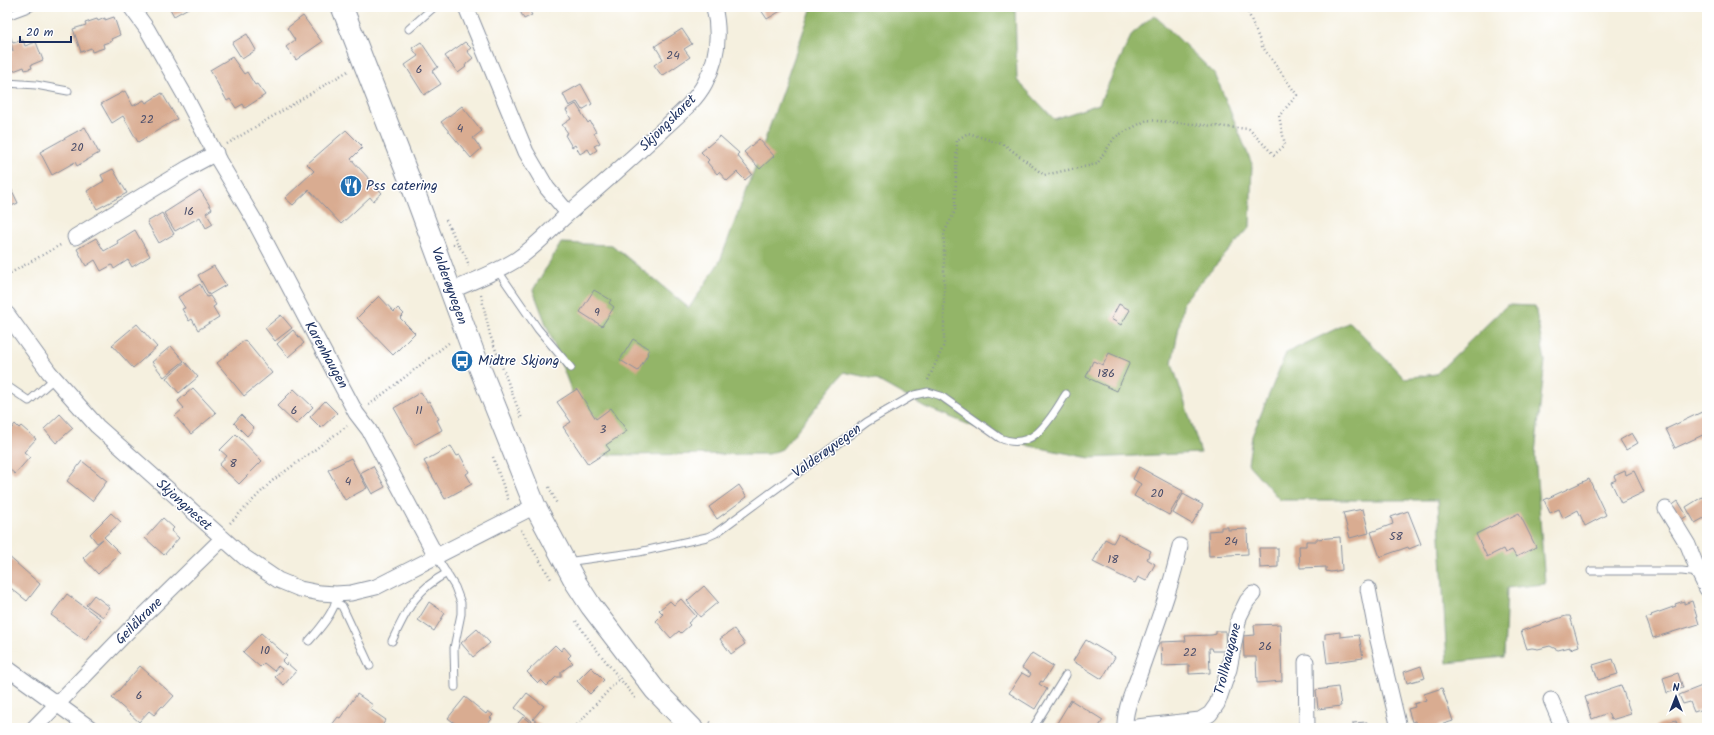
<svg xmlns="http://www.w3.org/2000/svg" width="1714" height="735" viewBox="0 0 1714 735" font-family="Kalam,sans-serif">
<style>
.forest{fill:#93b568;stroke:#577263}
.building{fill:#d9ac91}
.lines{fill:none;stroke-linecap:round;stroke-linejoin:round}
.lane-casing{stroke:#88909e;stroke-width:9}
.street-casing{stroke:#88909e;stroke-width:17}
.secondary-casing{stroke:#88909e;stroke-width:23}
.path{stroke:#88909e;stroke-width:2.5;stroke-dasharray:1 3;stroke-linecap:butt}
.lane{stroke:#fff;stroke-width:7}
.street{stroke:#fff;stroke-width:15}
.secondary{stroke:#fff;stroke-width:21}
.labels{text-anchor:middle;dominant-baseline:central;stroke-width:3;stroke-linejoin:round;paint-order:stroke}
.number-label{font-size:12px;fill:#4a4e6b}
.street-label{font-size:14px;fill:#1b2f5e;stroke:#fff}
.poi-label{font-size:14px;fill:#1b2f5e;stroke:#fff;text-anchor:start}
</style>
<rect width="100%" height="100%" fill="#fff"/>
<filter id="ink" filterUnits="userSpaceOnUse"><feTurbulence type="fractalNoise" baseFrequency=".025" numOctaves="2"/><feDisplacementMap in="SourceGraphic" scale="8" xChannelSelector="R" yChannelSelector="G"/><feConvolveMatrix kernelMatrix="1 2 1 2 8 2 1 2 1" color-interpolation-filters="sRGB"/></filter>
<filter id="wash" filterUnits="userSpaceOnUse"><feTurbulence type="fractalNoise" baseFrequency=".012" numOctaves="4" result="noise"/><feDisplacementMap in="SourceGraphic" scale="16" xChannelSelector="R" yChannelSelector="G"/><feGaussianBlur stdDeviation="0.9" result="paint"/><feColorMatrix in="noise" values="0 0 0 0 0 0 0 0 0 0 0 0 0 0 0 0 0 1.4 0 .05"/><feComposite in="paint" operator="in"/></filter>
<g filter="url(#wash)">
<rect width="100%" height="100%" fill="#f5f0df"/>
<g class="forest">
<path d="M812,7h203l2,73 37,39 45,-15 33,-70 22,-19 61,59 37,90 -2,63 -66,74 -12,62 29,90 -111,5 -75,-15 -90,-36 -50,-28 -31,-7 -62,77 -13,5 -173,1 -63,-165 28,-47 51,2 77,63 31,-47 36,-96z"/>
<path d="M1507,305l28,1 10,55 -10,93 10,130 -38,4 -3,69 -57,6 -9,-163h-158l-32,-36 4,-28 34,-83 64,-31 54,56 32,-4z"/>
</g>
<g id="blocks">
<g class="building">
<path d="M169,7h21l-16,9z"/>
<path d="M518,7h9l5,8 -8,4z"/>
<path d="M759,7h23l2,2 -17,10z"/>
<path d="M303,16l19,26 -26,18 -10,-13 9,-7 -8,-12z"/>
<path d="M114,17l6,18 -9,4 1,2 -9,3 1,4 -12,4 -1,-4 -10,4 -8,-23 13,-4 -1,-2 12,-4 1,2 7,-3v2z"/>
<path d="M7,27l6,16 10,-3 2,6 11,-4 7,18 -12,5 1,3 -7,2 -1,-3 -13,5 -4,-10v-9l6,-2 -2,-7 -4,1z"/>
<path d="M682,29l10,15 -8,5 6,8 -28,19 -8,-11 9,-6 -8,-13z"/>
<path d="M247,34l9,16 -14,9 -10,-16z"/>
<path d="M421,42l17,25 -6,4 9,13 -17,11 -19,-30 13,-9 -6,-8z"/>
<path d="M465,42l6,6 -4,3 6,7 -6,5 -2,3 1,1 -8,6 -13,-17z"/>
<path d="M232,57l12,17 3,-2 8,13 2,-1 8,11 -20,13 -2,-4 -7,4 -6,-9 -3,2 -17,-31z"/>
<path d="M581,84l11,20 -10,6 -5,-8 -8,4 -6,-12z"/>
<path d="M125,91l8,15 11,-6 2,3 16,-10 15,26 -39,23 -15,-26 -11,7 -11,-19z"/>
<path d="M576,104l12,19 2,-2 6,11 -2,1 6,10 -6,3 3,4 -6,4 -3,-5 -8,5 -5,-9 -3,2 -7,-12 3,-2 -6,-8 9,-6 -5,-9z"/>
<path d="M462,106l20,25 -9,7 8,11 -10,9 -30,-36z"/>
<path d="M85,127l14,26 -22,13 -2,-4 -23,13 -12,-23z"/>
<path d="M346,130l17,17 -12,12 31,34 -9,8 -3,-4 -29,27 -32,-34 -16,15 -8,-7 29,-27 -7,-7z"/>
<path d="M720,136l19,17 -2,2 15,19 -7,6 -8,-8 -10,9 -8,-9 -2,2 -10,-12 2,-2 -8,-8z"/>
<path d="M759,139l15,17 -14,13 -16,-17z"/>
<path d="M113,169l14,24 -30,16 -10,-18 17,-10 -3,-6z"/>
<path d="M8,182l10,21 -11,5v-25z"/>
<path d="M200,190l12,19 -6,4 7,11 -7,4 -6,-11 -25,14 -11,-18z"/>
<path d="M162,213l12,21 -15,9 -12,-21z"/>
<path d="M135,230l15,26 -18,11 -4,-7 -14,9 -2,-4 -11,6 -6,-11 -9,6 -9,-17 19,-11 8,13 14,-8 -1,-2z"/>
<path d="M214,266l12,19 -17,10 -11,-20z"/>
<path d="M200,284l7,13 3,-1 6,9 -3,2 6,10 -21,13 -6,-11 -3,2 -7,-12 3,-1 -7,-11z"/>
<path d="M594,290l17,10 -2,3 5,4 -12,19 -22,-14z"/>
<path d="M379,296l15,16 4,-4 6,6 -4,4 15,15 -22,22 -36,-37z"/>
<path d="M1119,304l11,6 -9,15 -10,-6z"/>
<path d="M281,315l11,13 -17,13 -10,-13z"/>
<path d="M137,324l20,23 -24,21 -21,-23z"/>
<path d="M293,330l11,13 -16,14 -11,-13z"/>
<path d="M633,339l16,10 -2,4 1,1 -10,17 -18,-11z"/>
<path d="M245,340l27,33 -28,23 -27,-33z"/>
<path d="M171,346l13,15 -20,16 -12,-15z"/>
<path d="M1109,353l21,9 -13,29 -31,-14 7,-16 10,4z"/>
<path d="M185,362l13,15 -19,16 -13,-15z"/>
<path d="M193,388l23,25 -25,21 -16,-18 9,-8 -6,-7z"/>
<path d="M294,389l19,18 -17,17 -19,-18z"/>
<path d="M577,389l19,30 15,-11 16,23 -21,14 4,5 -22,14 -25,-37 8,-5 -14,-20z"/>
<path d="M421,392l6,10 2,-1 10,18 -2,1 5,10 -27,15 -21,-37z"/>
<path d="M325,401l12,12 -16,15 -11,-11z"/>
<path d="M1706,410l1,23 -32,15 -9,-19z"/>
<path d="M60,414l13,14 -17,15 -12,-14z"/>
<path d="M241,415l13,13 -7,8 -13,-13z"/>
<path d="M15,424l4,4 2,-2 15,13 -12,13 6,5 -15,17 -6,-5 -2,3v-38z"/>
<path d="M1632,433l6,10 -12,7 -6,-10z"/>
<path d="M236,434l26,27 -23,23 -20,-19 8,-9 -7,-6z"/>
<path d="M451,446l6,10 3,-1 9,17 -3,2 6,10 -27,15 -21,-38z"/>
<path d="M351,458l16,30 -22,12 -17,-30z"/>
<path d="M82,461l25,20 -15,20 -25,-20z"/>
<path d="M373,466l12,21 -13,7 -12,-21z"/>
<path d="M1139,467l44,24 -14,24 -35,-19 7,-12 -8,-5z"/>
<path d="M1625,471l1,4 8,-4 10,21 -23,11 -10,-21 5,-2 -2,-4z"/>
<path d="M1589,479l17,36 -21,11 -7,-16 -15,8 -4,-9 -9,4 -6,-13z"/>
<path d="M739,485l8,12 -30,22 -8,-12z"/>
<path d="M1183,494l20,11 -11,19 -19,-11z"/>
<path d="M1707,494v25l-1,-2 -11,6 -9,-16z"/>
<path d="M1678,501l9,15 -8,5 -9,-14z"/>
<path d="M1363,509l6,24 -19,5 -7,-25z"/>
<path d="M1408,511l13,33 -12,5 -1,-2 -28,10 -9,-25 22,-8 -2,-7z"/>
<path d="M111,513l10,9 -17,15 16,16 -22,21 -15,-16 20,-19 -6,4 -7,-9z"/>
<path d="M1519,513l17,34 -20,10 -4,-7 -7,3 -2,-4 -16,8 -11,-23z"/>
<path d="M163,518l11,10 -3,3 8,7 -15,17 -19,-17z"/>
<path d="M1221,527h7v3l19,-1 1,25 -39,2 -1,-25 13,-1z"/>
<path d="M1118,534l33,17 -4,8 8,5 -9,17 -8,-4 -3,6 -42,-21 12,-23 8,4z"/>
<path d="M1340,537l2,33 -11,2 -5,-1v-4l-26,1 -1,-22h7v-5h11v-2z"/>
<path d="M1259,548h19v19l-18,1z"/>
<path d="M7,555l33,29 -13,17 -20,-16z"/>
<path d="M704,586l14,16 -18,15 -13,-16z"/>
<path d="M67,594l34,25 -16,21 -34,-25z"/>
<path d="M94,595l16,12 -7,10 -17,-12z"/>
<path d="M681,599l15,17 -8,7 2,2 -9,8 -2,-2 -8,7 -15,-17 7,-7 -4,-4 11,-9 4,4z"/>
<path d="M1684,601v3l8,-3 7,23 -46,14 -7,-20 6,-2 -1,-1 25,-9 -1,-2z"/>
<path d="M429,602l16,11 -11,18 -16,-11z"/>
<path d="M1566,616h4l9,30 -9,3v-2l-12,3 -8,-4 -12,3 -6,-1 -5,1 -6,-18z"/>
<path d="M1280,624l2,57 -25,2 -1,-26h-12l-1,-21 12,-1 -1,-10z"/>
<path d="M477,629l13,14 -17,14 -12,-14z"/>
<path d="M734,629l11,15 -14,10 -11,-15z"/>
<path d="M1216,631h9l1,20h-13l-1,-3h-3l1,25 -21,1v-9l-27,1 -1,-24 25,-1 -1,-5 27,-1 4,-1z"/>
<path d="M1340,632v5l19,-2 4,23 -36,5 -3,-23 1,-1v-5z"/>
<path d="M261,633l26,23 -5,5 4,4 1,-2 9,8 -12,14 -9,-8 7,-8 -4,-3 -4,5 -10,-8 -4,4 -17,-15z"/>
<path d="M1086,640l29,17 -13,22 -29,-18z"/>
<path d="M555,645l6,6 3,-4 7,8 -3,3 5,5 -12,9v5h-5l-9,9 -6,-6 -3,3 -11,-11z"/>
<path d="M1032,653l21,13 -10,16 -2,-1 -2,3 8,5 -12,20 -26,-16 13,-20 7,4 2,-3 -9,-6z"/>
<path d="M1613,659l5,15 -20,6 -5,-15z"/>
<path d="M140,666l34,30 -10,11 -2,-1 -8,9 -5,-4 -10,11 -27,-24z"/>
<path d="M1421,666l4,12 -18,5 -3,-11z"/>
<path d="M591,667l13,13 -14,14 -13,-13z"/>
<path d="M1678,673l5,15 -16,5 -4,-15z"/>
<path d="M1707,684v24l-13,4 -4,-10 -7,2 -4,-9z"/>
<path d="M1621,685l10,29 -20,6 -3,-7 -16,6 -7,-22z"/>
<path d="M1338,687l3,19 -23,3 -2,-19z"/>
<path d="M1442,688l11,33 -22,7h-14l-2,-7 -3,1 -4,-13 7,-2 -1,-3 12,-4 -2,-6z"/>
<path d="M527,693l17,13 -11,13 11,9h-30l9,-11 8,6 1,-2 -17,-13z"/>
<path d="M357,694l16,11 -3,4 16,11 -6,8h-46l-3,-2 7,-9 2,1z"/>
<path d="M465,697l21,17 2,-3 5,4 -3,3 2,1 -8,9h-23l-13,-10z"/>
<path d="M1071,700l32,20 -5,8h-44z"/>
<path d="M1676,720l2,8h-22v-2z"/>
<path d="M1367,722l1,6h-15v-5z"/>
</g>
</g>
</g>
<g filter="url(#ink)">
<use href="#blocks" fill-opacity="0" stroke="#88909e" stroke-width="1"/>
<g class="lines">
<g class="lane-casing">
<g id="lane">
<path d="M7,16l24,-9"/>
<path d="M409,29l25,-22"/>
<path d="M7,83l29,2 32,6"/>
<path d="M498,271l40,58 33,39"/>
<path d="M7,386l22,15 26,-23"/>
<path d="M436,556l19,31 6,16v11l-7,34 1,39"/>
<path d="M566,562l73,-10 68,-15 9,-4 151,-111 47,-27 14,-3 13,4 59,42c34,15 51,-21 66,-44"/>
<path d="M1591,571h91l17,2"/>
<path d="M336,603l6,3 28,60"/>
<path d="M309,641c9,-10 26,-29 27,-43"/>
<path d="M392,641c15,-31 23,-51 55,-68"/>
<path d="M1033,728l33,-53"/>
</g>
</g>
<g class="street-casing">
<g id="street">
<path d="M131,7l16,22 37,65 35,67 34,57 103,195 13,17 67,126"/>
<path d="M466,7l60,145 21,36 21,25"/>
<path d="M75,237l113,-69 28,-15"/>
<path d="M451,291c22,-10 44,-18 65,-31 22,-15 35,-31 54,-48 31,-26 61,-53 90,-80 16,-15 35,-30 45,-49 13,-24 15,-50 9,-76"/>
<path d="M7,314l42,58 48,54 147,131 34,23 22,9 20,4 16,1 15,-1 25,-6 159,-81"/>
<path d="M1666,509l22,36 11,28 8,16"/>
<path d="M1368,589l10,51 21,88"/>
<path d="M1306,662l1,66"/>
<path d="M7,668l83,60"/>
<path d="M1551,700l12,28"/>
<path d="M34,728l96,-99 92,-90"/>
<path d="M1125,728c-1,-19 9,-38 15,-56 14,-41 31,-83 40,-126"/>
<path d="M1128,728l72,-8 10,-6 7,-10 12,-35 10,-52 8,-16 6,-7"/>
</g>
</g>
<g class="secondary-casing">
<path id="secondary" d="M342,7l70,179 61,165 62,155 41,77 15,23 64,84 37,38"/>
</g>
<g class="path">
<path d="M227,144l121,-73"/>
<path d="M446,220l13,26"/>
<path d="M453,244c10,3 13,13 16,22"/>
<path d="M7,275l55,-31"/>
<path d="M481,295l9,40 32,84"/>
<path d="M928,380l16,-35v-112l11,-22 2,-71 11,-7 37,12 39,30 53,-11 18,-27 32,-17 102,9 25,26 11,-10 -6,-29 18,-21 -35,-49 -16,-39"/>
<path d="M369,405l81,-63"/>
<path d="M493,457l16,45"/>
<path d="M549,487l8,17"/>
<path d="M230,523l42,-42 75,-55"/>
<path d="M521,530l30,49"/>
<path d="M576,621l16,23 44,55"/>
<path d="M710,722l7,6"/>
<path d="M574,728l45,-49"/>
</g>
<use href="#lane" class="lane"/>
<use href="#street" class="street"/>
<use href="#secondary" class="secondary"/>
</g>
</g>
<defs>
<g id="restaurant-disc" transform="scale(1.15)"><circle r="9.5" fill="#1f6fb2" stroke="#fff"/><path d="M-5-6h1v4h1v-4h1v4h1v-4h1v5L-1.5 .5V6h-2V.5L-5-1ZM5-6V6H3V1.5H1.5Q1.5-4 5-6Z" fill="#fff"/></g>
<g id="bus-disc" transform="scale(1.15)"><circle r="9.5" fill="#1f6fb2" stroke="#fff"/><path d="M-5-6H5V4H4V6H2V4H-2V6H-4V4H-5ZM-3.5-4V0h7V-4ZM-3.5 1.2v1.5H-2V1.2ZM2 1.2v1.5H3.5V1.2Z" fill="#fff"/></g>
</defs>
<g fill-rule="evenodd">
<use href="#restaurant-disc" x="351" y="186"/>
<use href="#bus-disc" x="462" y="361"/>
</g>
<g class="labels">
<g class="number-label">
<text x="673" y="55">24</text>
<text x="419" y="69">6</text>
<text x="147" y="119">22</text>
<text x="460" y="128">4</text>
<text x="77" y="147">20</text>
<text x="189" y="211">16</text>
<text x="597" y="312">9</text>
<text x="1106" y="373">186</text>
<text x="294" y="410">6</text>
<text x="419" y="410">11</text>
<text x="603" y="429">3</text>
<text x="233" y="463">8</text>
<text x="348" y="481">4</text>
<text x="1157" y="493">20</text>
<text x="1396" y="536">58</text>
<text x="1231" y="541">24</text>
<text x="1113" y="559">18</text>
<text x="1265" y="646">26</text>
<text x="265" y="650">10</text>
<text x="1190" y="652">22</text>
<text x="139" y="695">6</text>
</g>
<g class="street-label">
<text transform="translate(668 123) rotate(-45)">Skjongskaret</text>
<text transform="translate(449 286) rotate(70)">Valderøyvegen</text>
<text transform="translate(326 355) rotate(61)">Karenhaugen</text>
<text transform="translate(827 451) rotate(-36)">Valderøyvegen</text>
<text transform="translate(184 505) rotate(42)">Skjongneset</text>
<text transform="translate(139 621) rotate(-45)">Geilåkrane</text>
<text transform="translate(1228 659) rotate(-76)">Trollhaugane</text>
</g>
<g class="poi-label">
<text x="366" y="186">Pss catering</text>
<text x="478" y="361">Midtre Skjong</text>
</g>
</g>
<rect width="1714" height="735" fill="none" stroke="#fff" stroke-width="24"/>
<g transform="translate(1676 697)" stroke="#ffffff" stroke-width="3" paint-order="stroke">
<path d="M0-3L7 15L0 10L-7 15Z" fill="#1b2f5e"/>
<text y="-6" font-size="11" font-weight="bold" text-anchor="middle" fill="#1b2f5e">N</text>
</g>
<path d="M20 36v6h51v-6" fill="none" stroke="#1b2f5e" stroke-width="2"/>
<text x="26" y="36" font-size="12" fill="#1b2f5e" stroke="#ffffff" stroke-width="3" paint-order="stroke">20 m</text>
</svg>
